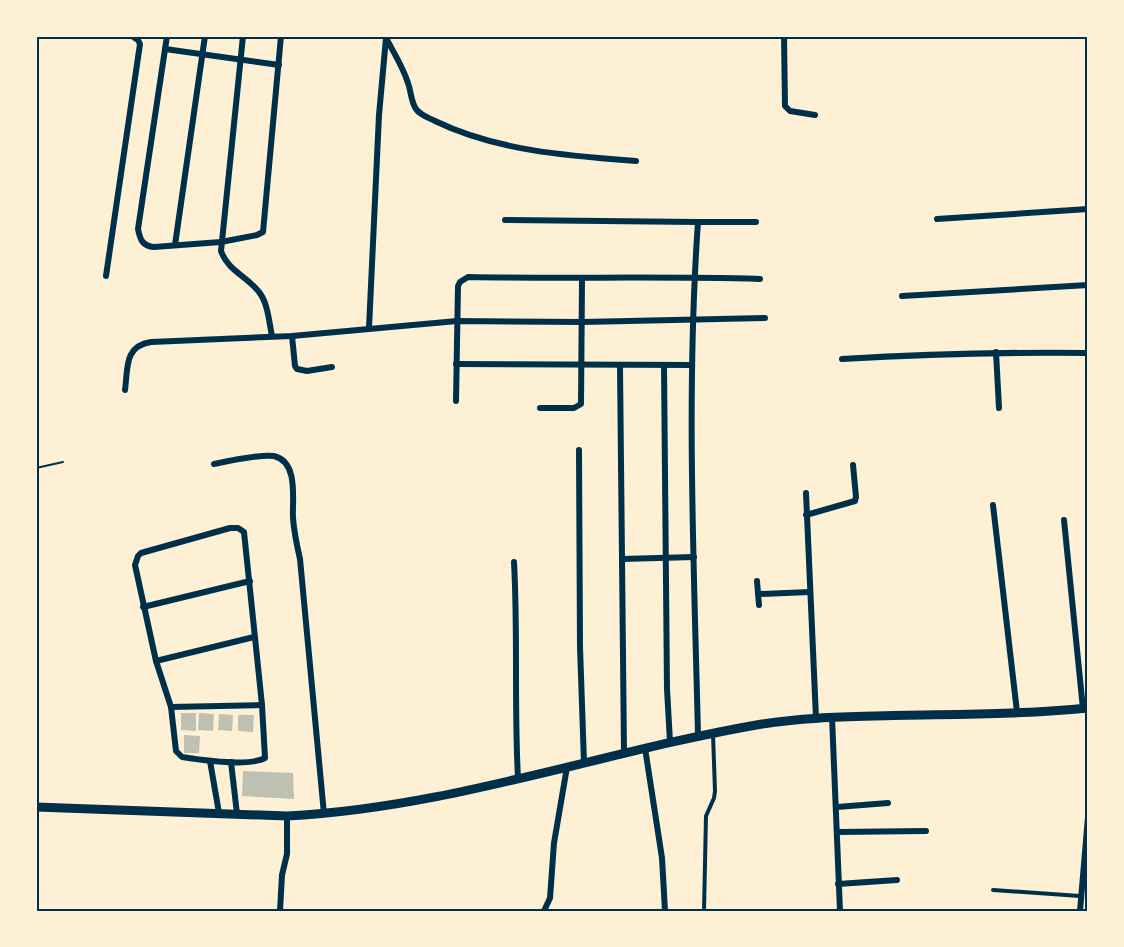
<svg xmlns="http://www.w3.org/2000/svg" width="1124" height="947" viewBox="0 0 1124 947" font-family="'Noto Serif',serif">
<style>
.building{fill:#bec0b2}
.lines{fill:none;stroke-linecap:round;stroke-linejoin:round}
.path{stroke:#003049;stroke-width:2}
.service{stroke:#003049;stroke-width:4}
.minor{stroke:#003049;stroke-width:6}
.tertiary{stroke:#003049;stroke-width:9}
.neatline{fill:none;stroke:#003049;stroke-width:2}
</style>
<rect width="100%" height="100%" fill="#fdf0d5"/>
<g class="building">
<path d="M181,713h15v18l-15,-1z"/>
<path d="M199,713l15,1 -1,17 -15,-1z"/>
<path d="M219,714l14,1 -1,16 -14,-1z"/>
<path d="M238,715h16l-1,17 -15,-1z"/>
<path d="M184,735l16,1 -1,17h-15z"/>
<path d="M243,771l50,2 1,26 -52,-3z"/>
</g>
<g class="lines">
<path class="path" d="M36,468l27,-6"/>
<g class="service">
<path d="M993,890l87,6"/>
<path d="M704,911l2,-95 8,-18 1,-7 -2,-57"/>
</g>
<g class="minor">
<path d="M167,36l-29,193c2,10 4,17 16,18l67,-5 36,-7 6,-3 18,-196"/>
<path d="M243,36l-22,215c7,20 26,25 38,41 9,11 10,30 13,44"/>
<path d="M784,36l1,70 5,5 25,4"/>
<path d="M386,38c8,15 17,29 22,45 3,8 3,19 8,26 4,6 13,9 19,12 62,30 134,35 201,40"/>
<path d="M165,49l114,16"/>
<path d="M937,219l151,-10"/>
<path d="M505,220l193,2c-12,170 -4,342 0,513"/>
<path d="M698,222h58"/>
<path d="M175,245l30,-209"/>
<path d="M106,276l34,-232 -2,-4 -6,-4"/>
<path d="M902,296l186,-11"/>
<path d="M369,328l10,-213 7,-77"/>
<path d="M292,336l3,30 2,3 10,2 25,-4"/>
<path d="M996,352l3,56"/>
<path d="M842,359c82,-5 164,-7 246,-6"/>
<path d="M456,364l236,1"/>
<path d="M620,366l4,386"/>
<path d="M664,366l3,323 3,53"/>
<path d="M125,390c3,-22 -1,-44 26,-48l141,-6 165,-15 126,1 182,-4"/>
<path d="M456,401l2,-115 2,-4 8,-5c97,2 195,-1 292,2"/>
<path d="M540,408h34l7,-4 1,-125"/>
<path d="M579,450l1,197 4,116"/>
<path d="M214,464c14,-3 47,-10 60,-8 25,6 18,44 19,62 1,14 4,28 7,41l24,255"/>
<path d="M806,493l10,225"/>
<path d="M993,505l24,207"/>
<path d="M806,515l49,-14 1,-4 -3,-32"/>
<path d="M1064,520l19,189"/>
<path d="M230,528h8l6,4 18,173 3,53c-17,9 -64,2 -83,-1l-6,-6 -5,-44 -15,-46 -21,-96 3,-9 3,-3z"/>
<path d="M622,559l72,-2"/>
<path d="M514,562c4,72 0,144 4,216"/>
<path d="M757,581l2,24"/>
<path d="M759,594l51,-2"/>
<path d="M143,607l107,-26"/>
<path d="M156,661l98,-24"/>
<path d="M171,707l91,-2"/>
<path d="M832,717l8,194"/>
<path d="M645,748l17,110 3,53"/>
<path d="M210,761l9,52"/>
<path d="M231,762l6,52"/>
<path d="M837,807l51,-4"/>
<path d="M837,832l89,-1"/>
<path d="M838,884l59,-4"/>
<path d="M280,911l2,-36 5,-21v-38"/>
<path d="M544,911l6,-13 4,-55 13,-76"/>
<path d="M1080,911l8,-94"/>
</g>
<path class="tertiary" d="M36,807l251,9c162,-8 317,-65 475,-92 37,-6 76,-7 113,-8 71,-2 143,-1 213,-8"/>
</g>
<rect width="1124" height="947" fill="none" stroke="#fdf0d5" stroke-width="75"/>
<rect x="38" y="38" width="1048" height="872" class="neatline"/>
</svg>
